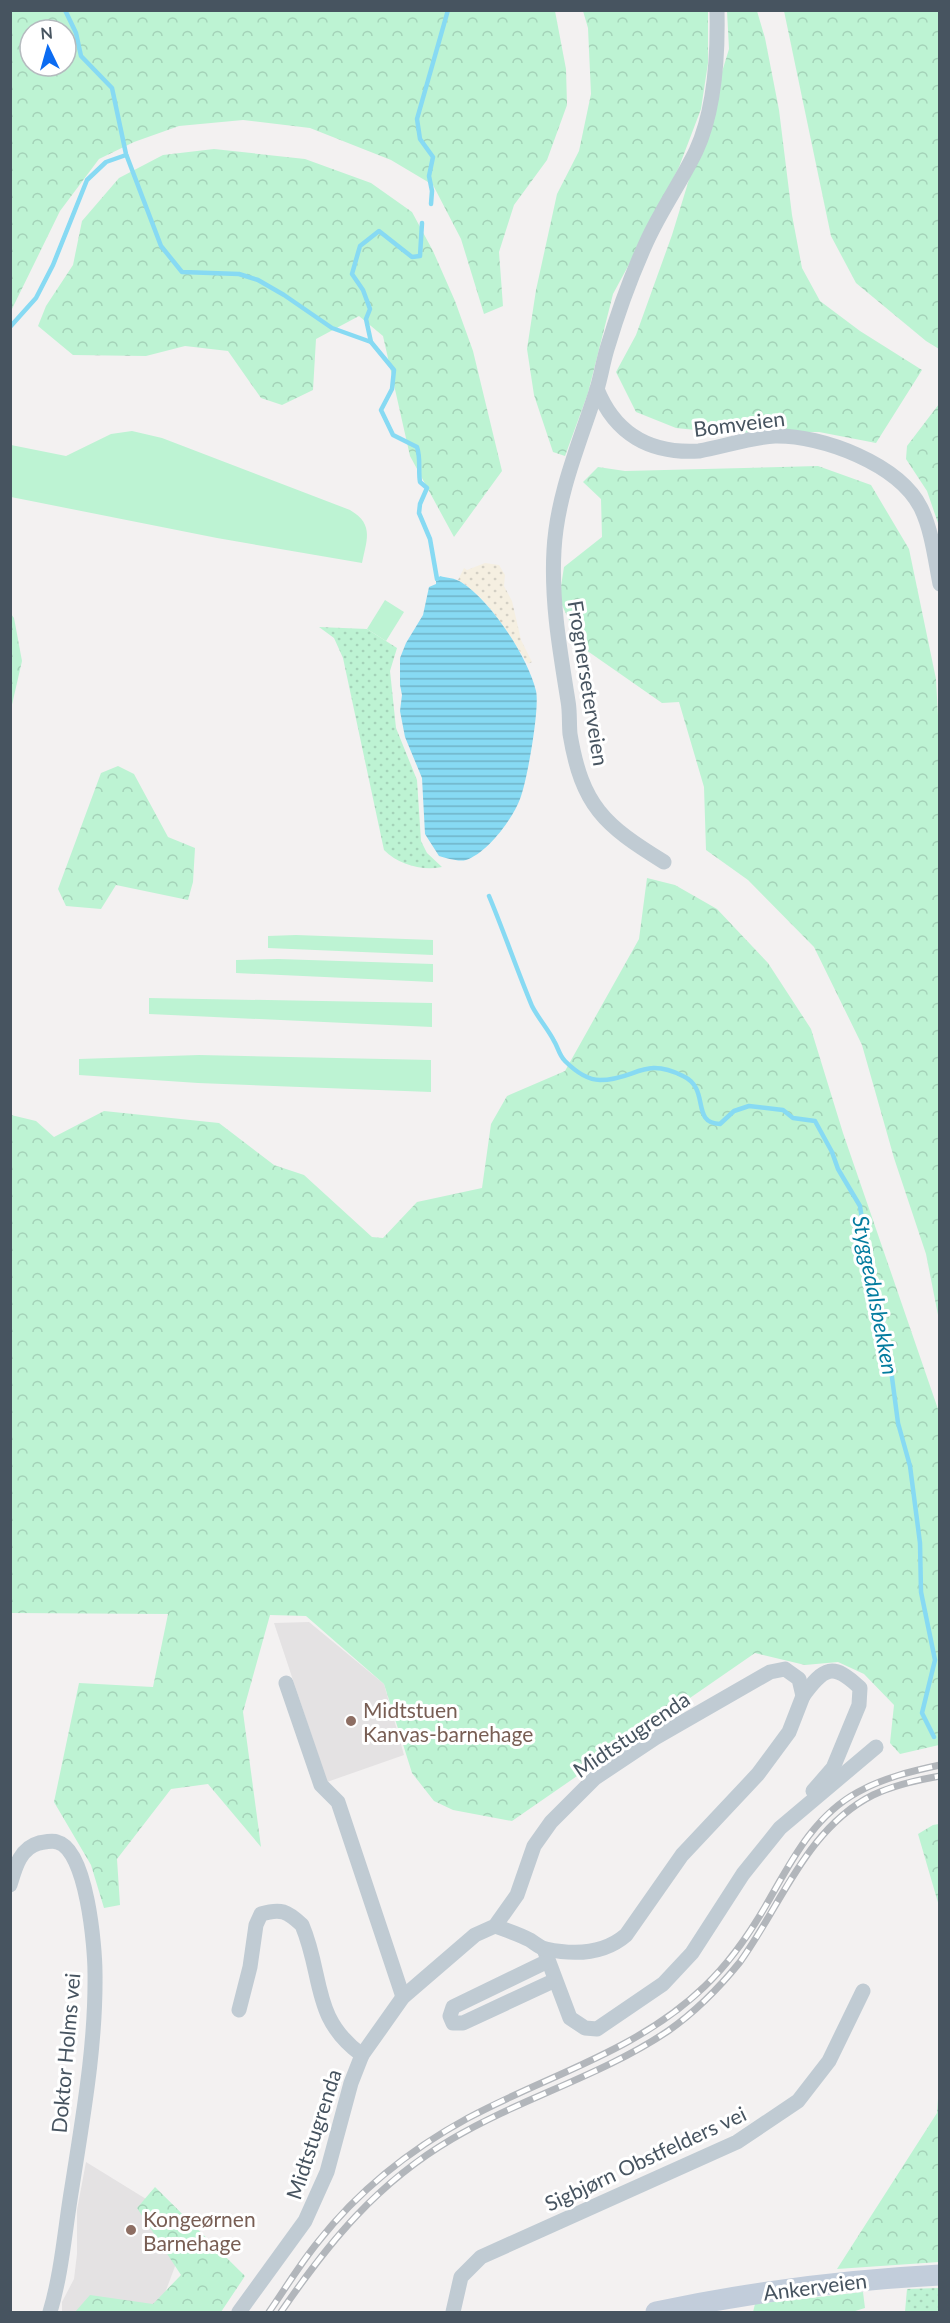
<svg xmlns="http://www.w3.org/2000/svg" width="950" height="2323" viewBox="0 0 950 2323" font-family="Lato,sans-serif">
<style>
.education{fill:#e4e2e3}
.grass{fill:url(#grass-dots)}
.forest{fill:url(#forest-crowns);fill-rule:evenodd}
.sand{fill:url(#sand-dots)}
.garden{fill:#bdf3d3}
.water{fill:url(#water-rules)}
.lines{fill:none;stroke-linecap:round;stroke-linejoin:round}
.stream{stroke:#87daf3;stroke-width:4.5}
.minor{stroke:#c0cbd3;stroke-width:15}
.secondary{stroke:#c2cddb;stroke-width:21}
.rail-casing{stroke:#b2b6bb;stroke-width:7}
.rail{stroke:#fff;stroke-width:4.5;stroke-dasharray:14;stroke-linecap:butt}
.education-dot{fill:#8d6e63;stroke:#fff;stroke-width:2}
.labels{text-anchor:middle;dominant-baseline:central;stroke-width:6;stroke-linejoin:round;paint-order:stroke}
.street-label{font-size:21px;fill:#475460;stroke:#fff}
.education-label{font-size:21px;fill:#785e54;stroke:#fff;text-anchor:start}
.water-label{font-size:22px;font-style:italic;fill:#037c9f;stroke:#fff}
</style>
<defs>
<pattern id="grass-dots" width="8" height="8" patternUnits="userSpaceOnUse" patternTransform="scale(1.5)"><rect width="8" height="8" fill="#bdf3d3"/><path d="M2 2h.1M6 6h.1" fill="none" stroke="#a4d2b8" stroke-width="1.8" stroke-linecap="round"/></pattern>
<pattern id="forest-crowns" width="20" height="18" patternUnits="userSpaceOnUse" patternTransform="scale(1.5)"><rect width="20" height="18" fill="#bdf3d3"/><path d="M2 6a3 3 0 1 1 6 0M12 15a3 3 0 1 1 6 0" fill="none" stroke="#a4d2b8"/></pattern>
<pattern id="sand-dots" width="8" height="8" patternUnits="userSpaceOnUse" patternTransform="scale(1.5)"><rect width="8" height="8" fill="#f5efe1"/><path d="M2 2h.1M6 6h.1" fill="none" stroke="#d3cfc4" stroke-width="1.8" stroke-linecap="round"/></pattern>
<pattern id="water-rules" width="6" height="5" patternUnits="userSpaceOnUse" patternTransform="scale(1.5)"><rect width="6" height="5" fill="#87daf3"/><path d="M0 2.5h6" fill="none" stroke="#70b3c8"/></pattern>
</defs>
<rect width="100%" height="100%" fill="#f3f1f1"/>
<g class="education">
<path d="M309,1622l75,62 20,71 -77,27 -53,-159z"/>
<path d="M86,2162l99,61 -8,38 -12,32 -17,19h-86v-10l12,-23 3,-25v-44z"/>
</g>
<g class="grass">
<path d="M319,627l48,2 30,19 -7,23 6,57 21,52 4,61 6,12 15,14c-20,4 -43,-2 -58,-17l-41,-192 -9,-20z"/>
<path d="M939,2288v24h-34l2,-23z"/>
</g>
<g class="forest">
<path d="M11,10l544,1 11,58 1,36 -20,55 -33,45 -15,47 4,54 -19,8 -23,-75 -28,-54 -42,-25 -81,-32 -67,-8 -64,6 -45,16 -35,17 -39,52 -49,100zM30,30h36v36h-36z"/>
<path d="M583,11h125v52l-7,46 -22,58 -26,53 -40,74 -25,99 -23,63 -12,-4 -19,-57 -7,-46 9,-59 21,-96 22,-43 12,-57 -3,-66z"/>
<path d="M727,11h30l8,27 14,72 13,105 10,53 18,33 40,30 62,39 -46,73 -57,-11 -94,1 -49,-5 -40,-16 -20,-40 20,-37 36,-100 57,-186z"/>
<path d="M784,11h155v338l-13,-8 -70,-58 -25,-47z"/>
<path d="M214,149l91,10 66,24 41,29 21,39 22,50 18,50 29,120 -48,66 -44,-81 -27,-120 -24,-20 -43,23 -3,51 -31,15 -21,-7 -33,-47 -43,-5 -39,10 -73,-1 -35,-29 8,-20 27,-41 9,-44 37,-43 44,-23z"/>
<path d="M939,404v122l-12,-35 -21,-32 1,-13z"/>
<path d="M818,466l53,19 38,64 27,130 3,55v586l-13,-66 -32,-96 -32,-113 -48,-98 -66,-67 -42,-30 -2,-63 -25,-85 -17,1 -86,-60 -5,-19 -12,-25 5,-32 38,-30 -1,-38 -18,-17 15,-15 27,4z"/>
<path d="M11,614l3,4 8,43 -11,48z"/>
<path d="M118,766l16,8 34,63 27,11 -2,34 -5,18 -72,-15 -15,24 -35,-3 -8,-17 43,-116z"/>
<path d="M647,878l28,7 42,24 51,54 43,66 32,104 96,279v333l-39,9 -10,-11 4,-38 -30,-31 -26,-12 -33,3 -50,-12 -243,168 -59,-11 -19,-9 -22,-28 -28,-89 -78,-68 -36,-1 -27,97 18,135 -53,-63 -37,5 -54,70 3,46 -16,3 -13,-43 -37,-63 25,-119 74,4 15,-73 -157,-1v-498l25,6 18,16 50,-26 115,12 55,42 30,10 68,62 11,1 34,-36 65,-14 9,-64 16,-28 58,-25 74,-132z"/>
<path d="M939,1824h1l-1,82 -21,-72 15,-9z"/>
<path d="M939,2084v178l-102,7 100,-156z"/>
<path d="M155,2187l90,89 -24,36h-146l15,-17 63,9 28,-29 -44,-67z"/>
<path d="M863,2292l2,16 -13,4h-99l2,-8z"/>
</g>
<path class="sand" d="M485,563l14,2 6,10 -1,11 8,15 9,39 11,22 -4,2c-19,-29 -39,-66 -70,-84l6,-12 3,2z"/>
<g class="garden">
<path d="M132,431l30,7 188,72c24,14 17,29 12,53l-145,-25 -206,-41v-52l55,11 45,-22z"/>
<path d="M385,600l19,12 -18,29 -19,-12z"/>
<path d="M296,935l137,5v15l-165,-7v-12z"/>
<path d="M278,959l155,5v18l-197,-9v-13z"/>
<path d="M149,998l283,5v24l-283,-13z"/>
<path d="M199,1055l232,5v32l-233,-9 -119,-8v-16z"/>
</g>
<path class="water" d="M440,576c7,2 15,2 21,6 30,19 67,75 75,109 4,16 -9,91 -16,108 -8,21 -33,54 -54,61 -8,2 -19,-2 -27,-4l-14,-22 -3,-56 -17,-41 -5,-26 2,-16 -2,-10v-27l6,-15 17,-28 6,-28 7,-3v-3z"/>
<g class="lines">
<g class="stream">
<path d="M65,10l11,23 5,23 31,32 14,66 35,92 21,26 57,2 19,6 26,15 48,33 39,14"/>
<path d="M431,204l1,-13 -3,-15 4,-19 -13,-18 -3,-20 31,-109"/>
<path d="M422,223l-2,33 -8,1 -33,-26 -19,15 -8,28 11,16 7,19 -4,10 5,23 23,28 -2,19 -11,21 12,25 24,12c4,12 1,23 3,35l7,6 -7,16 -1,9 11,26 7,40"/>
<path d="M10,327l26,-29 17,-33 34,-85 19,-18 20,-7"/>
<path d="M489,896c15,36 28,74 43,110 6,12 16,23 22,35 4,6 5,14 11,20 9,9 21,19 35,19 36,0 43,-24 83,-4 28,13 7,47 37,48l14,-13 15,-5 34,4 10,8 22,3 17,31 6,17 22,37 7,47 21,94 10,76 12,43 10,77 1,49 14,68 -13,53 12,24"/>
</g>
<g class="minor">
<path d="M597,389c18,45 53,65 102,62 23,-4 54,-14 76,-15 47,-1 124,28 146,72 11,23 14,51 19,76"/>
<path d="M664,862c-60,-37 -82,-56 -94,-128 -1,-11 0,-22 -2,-33 -8,-50 -17,-100 -14,-151 3,-56 26,-108 43,-161 4,-13 6,-27 10,-40 11,-37 24,-73 40,-108 14,-31 34,-59 49,-90 19,-41 22,-96 21,-141"/>
<path d="M286,1683l35,102 17,17 65,195"/>
<path d="M803,1696c21,-29 30,-34 57,-8l-1,17 -26,63 -20,23"/>
<path d="M10,1885c5,-17 10,-37 29,-42 6,-1 13,-3 18,-1 30,7 38,106 38,131 1,72 -12,143 -23,214 -7,41 -10,85 -22,125"/>
<path d="M544,1949l26,69 15,10 12,1 66,-45 29,-31 51,-79 37,-46 96,-81"/>
<path d="M548,1961l-95,46 -3,9 3,7h10l86,-40"/>
<path d="M239,2010l11,-43 6,-42 5,-11c20,-6 26,-3 41,11 22,52 9,93 60,130"/>
<path d="M239,2312l66,-91 22,-49 24,-89 11,-28 41,-58 72,-62 20,-9 22,-31 17,-49 17,-24 44,-44 60,-40 115,-66 15,-3 14,10 4,17 -14,36 -31,42 -76,81 -56,80c-22,19 -52,20 -80,14 -6,-1 -11,-6 -16,-9 -11,-6 -24,-10 -35,-14"/>
<path d="M453,2312l8,-35 20,-20 256,-115 61,-41 31,-40 34,-70"/>
</g>
<path class="secondary" d="M656,2312c94,-20 188,-32 284,-37"/>
<g class="rail-casing">
<g id="rail">
<path d="M269,2312c16,-23 31,-48 49,-70 40,-51 93,-93 150,-124 80,-43 170,-67 237,-132 24,-23 43,-50 60,-79 25,-43 47,-90 93,-115 25,-14 54,-21 82,-27"/>
<path d="M281,2312c48,-70 96,-129 171,-173 69,-41 149,-63 216,-108 27,-19 51,-43 72,-69 41,-57 67,-134 133,-167 21,-10 44,-15 67,-19"/>
</g>
</g>
<use href="#rail" class="rail"/>
</g>
<g class="education-dot">
<circle cx="351" cy="1721" r="6"/>
<circle cx="131" cy="2230" r="6"/>
</g>
<g class="labels">
<g class="street-label">
<text transform="translate(739 423) rotate(-7)">Bomveien</text>
<text transform="translate(589 683) rotate(81)">Frognerseterveien</text>
<text transform="translate(631 1734) rotate(-34)">Midtstugrenda</text>
<text transform="translate(65 2053) rotate(-85)">Doktor Holms vei</text>
<text transform="translate(313 2134) rotate(-72)">Midtstugrenda</text>
<text transform="translate(645 2158) rotate(-25)">Sigbjørn Obstfelders vei</text>
<text transform="translate(815 2286) rotate(-7)">Ankerveien</text>
</g>
<g class="education-label">
<text x="363" y="1709">Midtstuen<tspan x="363" dy="24">Kanvas-barnehage</tspan></text>
<text x="143" y="2218">Kongeørnen<tspan x="143" dy="24">Barnehage</tspan></text>
</g>
<g class="water-label">
<text transform="translate(876 1295) rotate(79)">Styggedalsbekken</text>
</g>
</g>
<rect width="950" height="2323" fill="none" stroke="#475460" stroke-width="24"/>
<g transform="translate(48 48) rotate(355)"><circle r="28" fill="#ffffff" stroke="#b5bbbf" stroke-width="1.5"/>
<path d="M0-4.5L10 22L0 15L-10 22Z" fill="#0b6cf2"/>
<text y="-9" font-size="16" font-weight="bold" text-anchor="middle" fill="#475460">N</text>
</g>
</svg>
